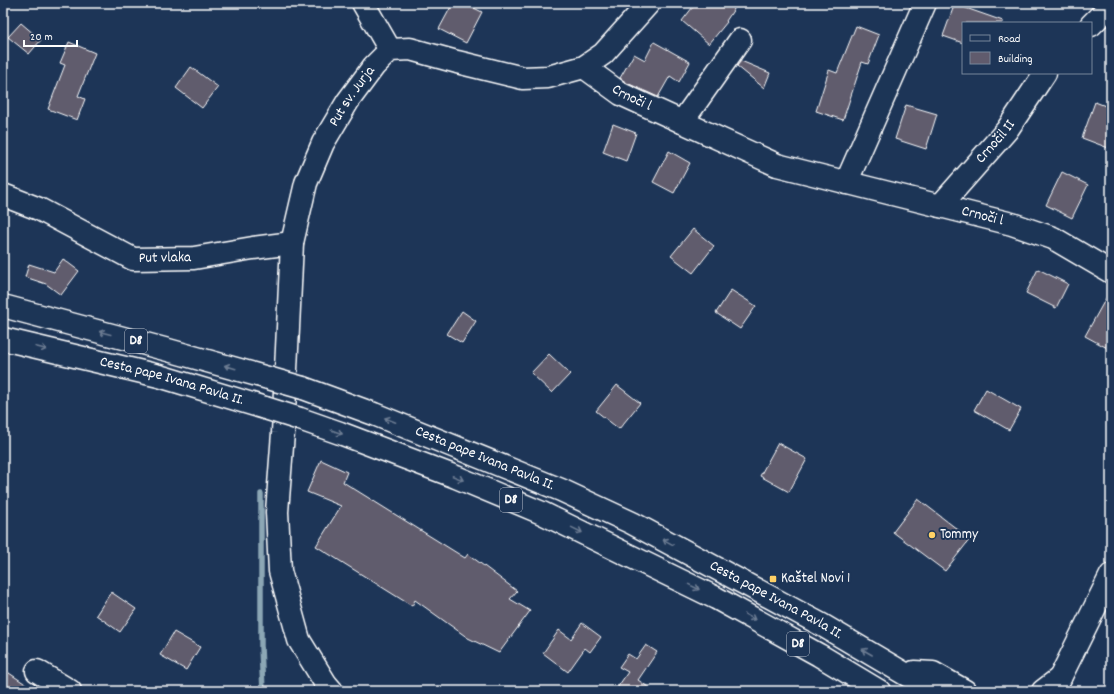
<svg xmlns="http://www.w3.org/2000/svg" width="1114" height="694" viewBox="0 0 1114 694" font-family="Dekko,sans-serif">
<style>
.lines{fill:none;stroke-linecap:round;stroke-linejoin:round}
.stream{stroke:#8ca7b5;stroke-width:5.5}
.building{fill:#605b6d;stroke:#fff}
.minor-casing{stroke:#fff;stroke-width:25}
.major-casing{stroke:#fff;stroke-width:25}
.minor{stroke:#1d3557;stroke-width:22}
.major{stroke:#1d3557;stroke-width:22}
.major-bridge-casing{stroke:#fff;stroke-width:25;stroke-linecap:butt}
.major-bridge{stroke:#1d3557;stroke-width:22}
.oneway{stroke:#6c7c92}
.poi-dot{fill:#ffd166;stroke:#1d3557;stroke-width:1.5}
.labels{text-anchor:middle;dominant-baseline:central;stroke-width:4;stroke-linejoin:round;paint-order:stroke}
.shield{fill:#1d3557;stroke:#bbc2cd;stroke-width:1}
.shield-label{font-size:14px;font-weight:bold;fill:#fff}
.street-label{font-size:15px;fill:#fff;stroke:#1d3557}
.poi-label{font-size:15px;fill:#fff;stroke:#1d3557;text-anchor:start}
</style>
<rect width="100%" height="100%" fill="#1d3557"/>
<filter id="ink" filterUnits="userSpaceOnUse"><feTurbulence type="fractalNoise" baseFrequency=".025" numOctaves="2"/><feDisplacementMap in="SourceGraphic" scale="8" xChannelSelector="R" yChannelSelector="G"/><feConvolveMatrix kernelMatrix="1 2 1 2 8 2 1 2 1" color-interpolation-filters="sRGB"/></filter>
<g filter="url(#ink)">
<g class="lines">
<path class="stream" d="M261,494v153l2,44"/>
</g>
<g class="building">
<path d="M453,3h11l18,9 -16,31 -27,-14z"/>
<path d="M696,3h42l-12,18 1,1 -18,22 -27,-23z"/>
<path d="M955,3h8v4l40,14v2h-40v20l-20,-7z"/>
<path d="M21,23l20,17 -12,14 -21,-17z"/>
<path d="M856,26l23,9 -11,29 -6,-2 -19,58 -27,-9 13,-41 8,3z"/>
<path d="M69,42l26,11 -17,43 7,3 -8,21 -29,-11 17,-44 -5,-2z"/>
<path d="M654,42l36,20 -11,20 -9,-6 -12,21 -31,-14 -7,-5 14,-24 11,6z"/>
<path d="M741,61l29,12 -6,15 -27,-22z"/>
<path d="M191,67l27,20 -16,21 -26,-20z"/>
<path d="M1095,102l16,6v41l-29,-11z"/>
<path d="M906,105l31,9 -11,35 -31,-10z"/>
<path d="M613,124l23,9 -10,28 -23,-9z"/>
<path d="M669,151l21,12 -16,30 -21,-11z"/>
<path d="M1062,172l26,13 -16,33 -26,-13z"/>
<path d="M693,229l21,17 -21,27 -22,-17z"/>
<path d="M63,259l16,12 -18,24 -15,-11 -21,-7 4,-13 25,8z"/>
<path d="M1038,269l30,15 -12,24 -30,-15z"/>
<path d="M1111,289v61l-26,-14z"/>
<path d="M731,290l25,16 -16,23 -24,-16z"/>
<path d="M462,311l14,10 -14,22 -15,-9z"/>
<path d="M549,354l21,20 -18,19 -21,-20z"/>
<path d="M617,385l23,18 -21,26 -23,-18z"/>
<path d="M986,389l35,20 -12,21 -35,-20z"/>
<path d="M778,443l29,16 -18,33 -29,-16z"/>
<path d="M321,460l26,12 -4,10 122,76 3,-4 49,37 -7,8 20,12 -31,42 -31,-15 -53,-38 -3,6 -96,-60 25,-40 -34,-14z"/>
<path d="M918,499l52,40 -25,32 -52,-39z"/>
<path d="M111,592l25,17 -16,23 -24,-17z"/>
<path d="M582,623l19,14 -11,15 -5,-4 -17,24 -25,-19 16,-23 12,9z"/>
<path d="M174,632l26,15 -14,23 -26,-15z"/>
<path d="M646,645l11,7 -19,28 16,11h-39l13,-19 -9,-5 9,-13 8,5z"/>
<path d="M3,669l33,22h-33z"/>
</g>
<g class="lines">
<g class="minor-casing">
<g id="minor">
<path d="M363,3l27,47"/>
<path d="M1091,25l20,-20"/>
<path id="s1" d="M584,67l37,27 156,71 235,59 41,14 58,34"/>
<path d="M682,122l58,-82"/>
<path d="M846,183l79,-180"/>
<path id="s2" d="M3,195l36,14 94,50 61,-1 59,-10 39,-5"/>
<path id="s3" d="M940,206l67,-76 38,-57"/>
<path d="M37,671l33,20"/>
<path d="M1060,678l51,-103"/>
<path id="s4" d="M332,691l-6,-7 -27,-44 -19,-69 -3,-59 6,-79 9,-190 14,-60 17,-40 25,-42 26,-35 16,-16 20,-1 47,13 66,16 25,-1 36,-10 19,-13 46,-51"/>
</g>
</g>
<g class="major-casing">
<g id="major">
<path d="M3,306l165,44 100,28"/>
<path id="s5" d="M3,339l156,37 106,32"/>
<path id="s6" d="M303,388l71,26 187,76 71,33 190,102 112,66"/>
<path d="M300,419l40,14 116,44 86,36 174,85 103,57 60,36"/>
<path d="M914,672l19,1 32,18"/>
<path d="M1043,691l17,-13"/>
</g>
</g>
<use href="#minor" class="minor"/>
<use href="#major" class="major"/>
<g class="major-bridge-casing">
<g id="major-bridge">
<path d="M268,378l35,10"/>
<path d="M265,408l35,11"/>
</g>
</g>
<use href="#major-bridge" class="major-bridge"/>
</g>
<defs><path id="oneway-shaft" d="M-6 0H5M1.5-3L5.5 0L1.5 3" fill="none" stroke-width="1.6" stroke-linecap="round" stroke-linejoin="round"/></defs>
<g class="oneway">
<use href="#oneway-shaft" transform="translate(105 333) rotate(-165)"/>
<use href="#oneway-shaft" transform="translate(41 348) rotate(14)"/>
<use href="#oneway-shaft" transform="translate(230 367) rotate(-164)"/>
<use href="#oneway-shaft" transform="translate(390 420) rotate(-158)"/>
<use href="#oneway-shaft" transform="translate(337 432) rotate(20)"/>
<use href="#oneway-shaft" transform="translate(458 478) rotate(22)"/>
<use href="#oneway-shaft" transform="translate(577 530) rotate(26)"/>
<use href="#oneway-shaft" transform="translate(668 542) rotate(-151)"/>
<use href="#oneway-shaft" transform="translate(694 587) rotate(26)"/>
<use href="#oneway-shaft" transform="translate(750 617) rotate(29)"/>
<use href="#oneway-shaft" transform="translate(867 652) rotate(-150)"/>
</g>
</g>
<g class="poi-dot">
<circle cx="932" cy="535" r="4"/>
<rect x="769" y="575" width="8" height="8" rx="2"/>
</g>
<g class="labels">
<g class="shield">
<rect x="125" y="329" width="22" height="24" rx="3"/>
<rect x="500" y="488" width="22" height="24" rx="3"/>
<rect x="787" y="632" width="22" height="24" rx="3"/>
</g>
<g class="shield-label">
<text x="136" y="341">D8</text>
<text x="511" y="500">D8</text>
<text x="798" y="644">D8</text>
</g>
<g class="street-label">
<text stroke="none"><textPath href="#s4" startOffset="621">Put sv. Jurja</textPath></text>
<text stroke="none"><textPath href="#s1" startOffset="57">Crnoči l</textPath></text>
<text stroke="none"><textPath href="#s3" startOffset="85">Crnočil II</textPath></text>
<text stroke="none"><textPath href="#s1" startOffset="429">Crnoči l</textPath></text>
<text stroke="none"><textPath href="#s2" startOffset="177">Put vlaka</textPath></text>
<text stroke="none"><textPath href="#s5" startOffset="174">Cesta pape Ivana Pavla II.</textPath></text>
<text stroke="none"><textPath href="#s6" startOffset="195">Cesta pape Ivana Pavla II.</textPath></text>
<text stroke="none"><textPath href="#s6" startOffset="519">Cesta pape Ivana Pavla II.</textPath></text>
</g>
<g class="poi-label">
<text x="940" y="535">Tommy</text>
<text x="781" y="579">Kaštel Novi 1</text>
</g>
</g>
<rect width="1114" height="694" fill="none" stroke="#1d3557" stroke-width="16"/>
<rect x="8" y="8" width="1098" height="678" fill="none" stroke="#fff" stroke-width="1.5" filter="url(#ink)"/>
<rect x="962" y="22" width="130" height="52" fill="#1d3557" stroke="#77869a"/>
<rect x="970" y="35" width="20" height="6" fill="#1d3557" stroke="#77869a"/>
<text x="998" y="42" font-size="12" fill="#ffffff">Road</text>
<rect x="970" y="52" width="20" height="12" fill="#605b6d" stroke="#77869a"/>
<text x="998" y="62" font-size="12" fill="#ffffff">Building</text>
<path d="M24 40v6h53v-6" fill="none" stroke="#ffffff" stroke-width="2"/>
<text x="30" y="40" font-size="12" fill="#ffffff" stroke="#1d3557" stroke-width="3" paint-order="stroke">20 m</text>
</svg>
